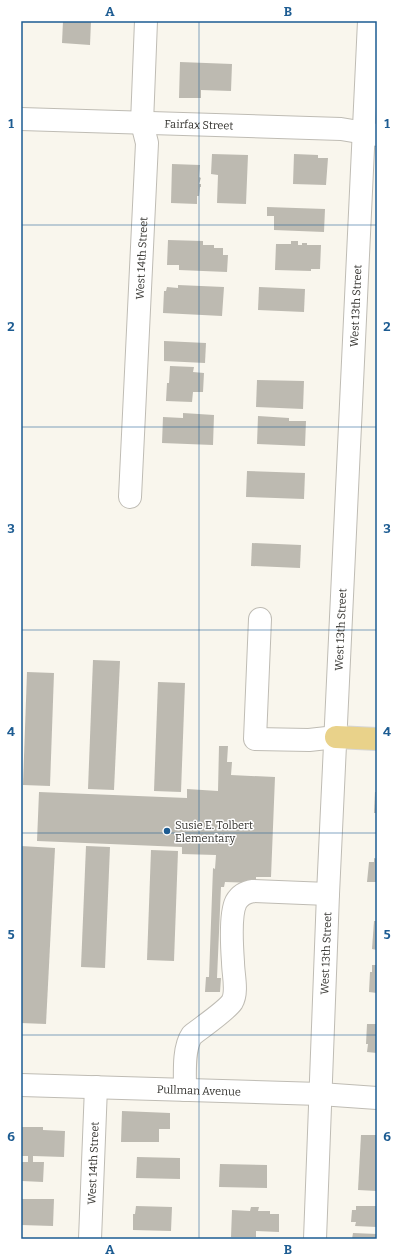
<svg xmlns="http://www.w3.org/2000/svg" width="398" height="1260" viewBox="0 0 398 1260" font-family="Bitter,serif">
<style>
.building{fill:#bdbab1}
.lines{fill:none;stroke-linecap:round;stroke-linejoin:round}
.minor-casing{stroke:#bfbcb4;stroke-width:24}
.major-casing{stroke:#d6d6d5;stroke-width:24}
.minor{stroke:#fff;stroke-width:22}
.major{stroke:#e9d28a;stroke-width:22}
.grid{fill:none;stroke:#1d5c92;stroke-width:1;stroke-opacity:0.55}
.poi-dot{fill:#1d5c92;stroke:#fff;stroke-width:1.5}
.labels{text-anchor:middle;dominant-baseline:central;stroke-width:3;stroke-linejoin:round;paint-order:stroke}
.street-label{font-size:11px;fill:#33322e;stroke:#fff}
.poi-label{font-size:11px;fill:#33322e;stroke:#fff;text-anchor:start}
.neatline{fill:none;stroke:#1d5c92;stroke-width:1.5}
.grid-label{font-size:13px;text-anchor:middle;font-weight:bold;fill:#1d5c92}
</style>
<rect width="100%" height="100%" fill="#f9f6ed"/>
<g class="building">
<path d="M63,21h28l-1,24 -28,-2z"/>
<path d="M180,62l52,2 -1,27 -30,-1v8h-22z"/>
<path d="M212,154l36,1 -2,49 -29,-1 1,-28 -7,-1z"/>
<path d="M294,154l24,1v3h10l-2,27 -33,-1z"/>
<path d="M172,164l28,1 -1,12 2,1 -2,6h2v3h-1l-1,9h-2v8l-26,-1z"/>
<path d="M267,207l58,2 -1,23 -50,-2v-14h-7z"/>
<path d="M168,240l35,1v4h11v3h9v7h5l-1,17 -48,-2v-5h-12z"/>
<path d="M291,241h7v4h4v-2h5v2h14l-1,24h-9v2l-36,-1 1,-26h15z"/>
<path d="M178,285l46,2 -2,29 -59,-3 1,-22h2l1,-4 11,1z"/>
<path d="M259,287l46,2 -1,23 -46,-2z"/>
<path d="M164,341l42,2 -1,20 -41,-2z"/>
<path d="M170,366l24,1 -1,5 11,1 -1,19h-10l-1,10 -26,-1 1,-18h2z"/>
<path d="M257,380l47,1 -1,28 -47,-2z"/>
<path d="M183,413l31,2 -1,30 -51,-2 1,-26 20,1z"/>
<path d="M258,416l31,2v3h17l-1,25 -48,-2z"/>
<path d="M247,471l58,2 -1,26 -58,-2z"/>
<path d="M252,543l49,2 -1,23 -49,-2z"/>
<path d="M93,660l27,1 -6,129 -26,-1z"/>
<path d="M27,672l27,1 -4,113 -27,-1z"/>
<path d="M158,682l27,1 -4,109 -27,-1z"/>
<path d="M219,746h9l-1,16h5l-1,13 44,2 -4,100h-15v6l-31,-1 -1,5h-3l-4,91h4l-1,14h-15l1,-15h3l4,-109 2,1 1,-14 -34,-1v-7l-145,-6 2,-49 148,6v-9l31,2z"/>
<path d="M375,792h2v21h-3z"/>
<path d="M21,846l34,2 -9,176 -25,-1z"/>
<path d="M86,846l24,1 -5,121 -24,-1z"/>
<path d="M151,850l27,1 -4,110 -27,-1z"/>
<path d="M374,858l3,1v23h-10l2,-20h5z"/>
<path d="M374,921h3v29l-5,-1z"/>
<path d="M372,965h5v28l-8,-1 1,-20h2z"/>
<path d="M367,1024h10v29l-10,-1 1,-8h-2z"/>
<path d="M122,1111l48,2v16h-11v13h-38z"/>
<path d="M21,1127h22v3l22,1 -1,26 -31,-1v6h11l-1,20 -21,-1v-19h6v-6h-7z"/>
<path d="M361,1135h16v56l-19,-1z"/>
<path d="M137,1157l43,1v21l-44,-1z"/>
<path d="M220,1164l47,1v23l-48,-1z"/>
<path d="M21,1199h33l-1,27 -32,-1z"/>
<path d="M136,1206l36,1 -1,24 -38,-1v-16h2z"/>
<path d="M356,1206h21v21l-22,-1 1,-4h-5l1,-12h4z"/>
<path d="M251,1207h8l-1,4h12v3h9v18l-23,-1v6h-25l1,-27 18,1z"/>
<path d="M353,1233l24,1v5h-25z"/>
</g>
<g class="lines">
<g class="minor-casing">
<g id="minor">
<path id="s1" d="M21,119l320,10 36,6"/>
<path id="s2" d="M130,497l17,-354 -5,-20 4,-102"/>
<path d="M260,619l-5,120 54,1 27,-3"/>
<path id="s3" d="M21,1085l299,9 57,4"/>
<path d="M185,1090c0,-16 -2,-42 7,-55 10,-8 34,-24 40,-33 6,-10 1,-28 1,-40 -1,-14 -3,-48 3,-60 4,-7 10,-10 17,-11l75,3"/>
<path id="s4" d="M90,1239l6,-152"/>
<path id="s5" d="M315,1239l13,-345 41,-873"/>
</g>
</g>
<g class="major-casing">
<path id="major" d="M336,737l41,2"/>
</g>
<use href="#minor" class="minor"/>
<use href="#major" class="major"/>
</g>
<path class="grid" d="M199,21v1218M21,225h356M21,427h356M21,630h356M21,833h356M21,1035h356"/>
<circle class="poi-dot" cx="167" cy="831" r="4"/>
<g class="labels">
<g class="street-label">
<text stroke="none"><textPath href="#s1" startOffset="178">Fairfax Street</textPath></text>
<text stroke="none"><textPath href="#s2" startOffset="239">West 14th Street</textPath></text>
<text stroke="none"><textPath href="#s5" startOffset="934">West 13th Street</textPath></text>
<text stroke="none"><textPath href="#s5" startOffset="610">West 13th Street</textPath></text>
<text stroke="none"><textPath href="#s5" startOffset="286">West 13th Street</textPath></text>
<text stroke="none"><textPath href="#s3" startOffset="178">Pullman Avenue</textPath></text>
<text stroke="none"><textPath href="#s4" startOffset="76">West 14th Street</textPath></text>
</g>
<g class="poi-label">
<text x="175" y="825">Susie E. Tolbert<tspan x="175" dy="13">Elementary</tspan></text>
</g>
</g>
<rect width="398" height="1260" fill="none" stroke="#ffffff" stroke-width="44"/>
<rect x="22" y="22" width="354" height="1216" class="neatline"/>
<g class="grid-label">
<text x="110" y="16">A</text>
<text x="288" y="16">B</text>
<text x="11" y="128">1</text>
<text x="387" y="128">1</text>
<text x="11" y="331">2</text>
<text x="387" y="331">2</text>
<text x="11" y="533">3</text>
<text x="387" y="533">3</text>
<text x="11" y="736">4</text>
<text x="387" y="736">4</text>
<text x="11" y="939">5</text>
<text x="387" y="939">5</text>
<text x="11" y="1141">6</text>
<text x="387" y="1141">6</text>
<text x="110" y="1254">A</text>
<text x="288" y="1254">B</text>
</g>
</svg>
